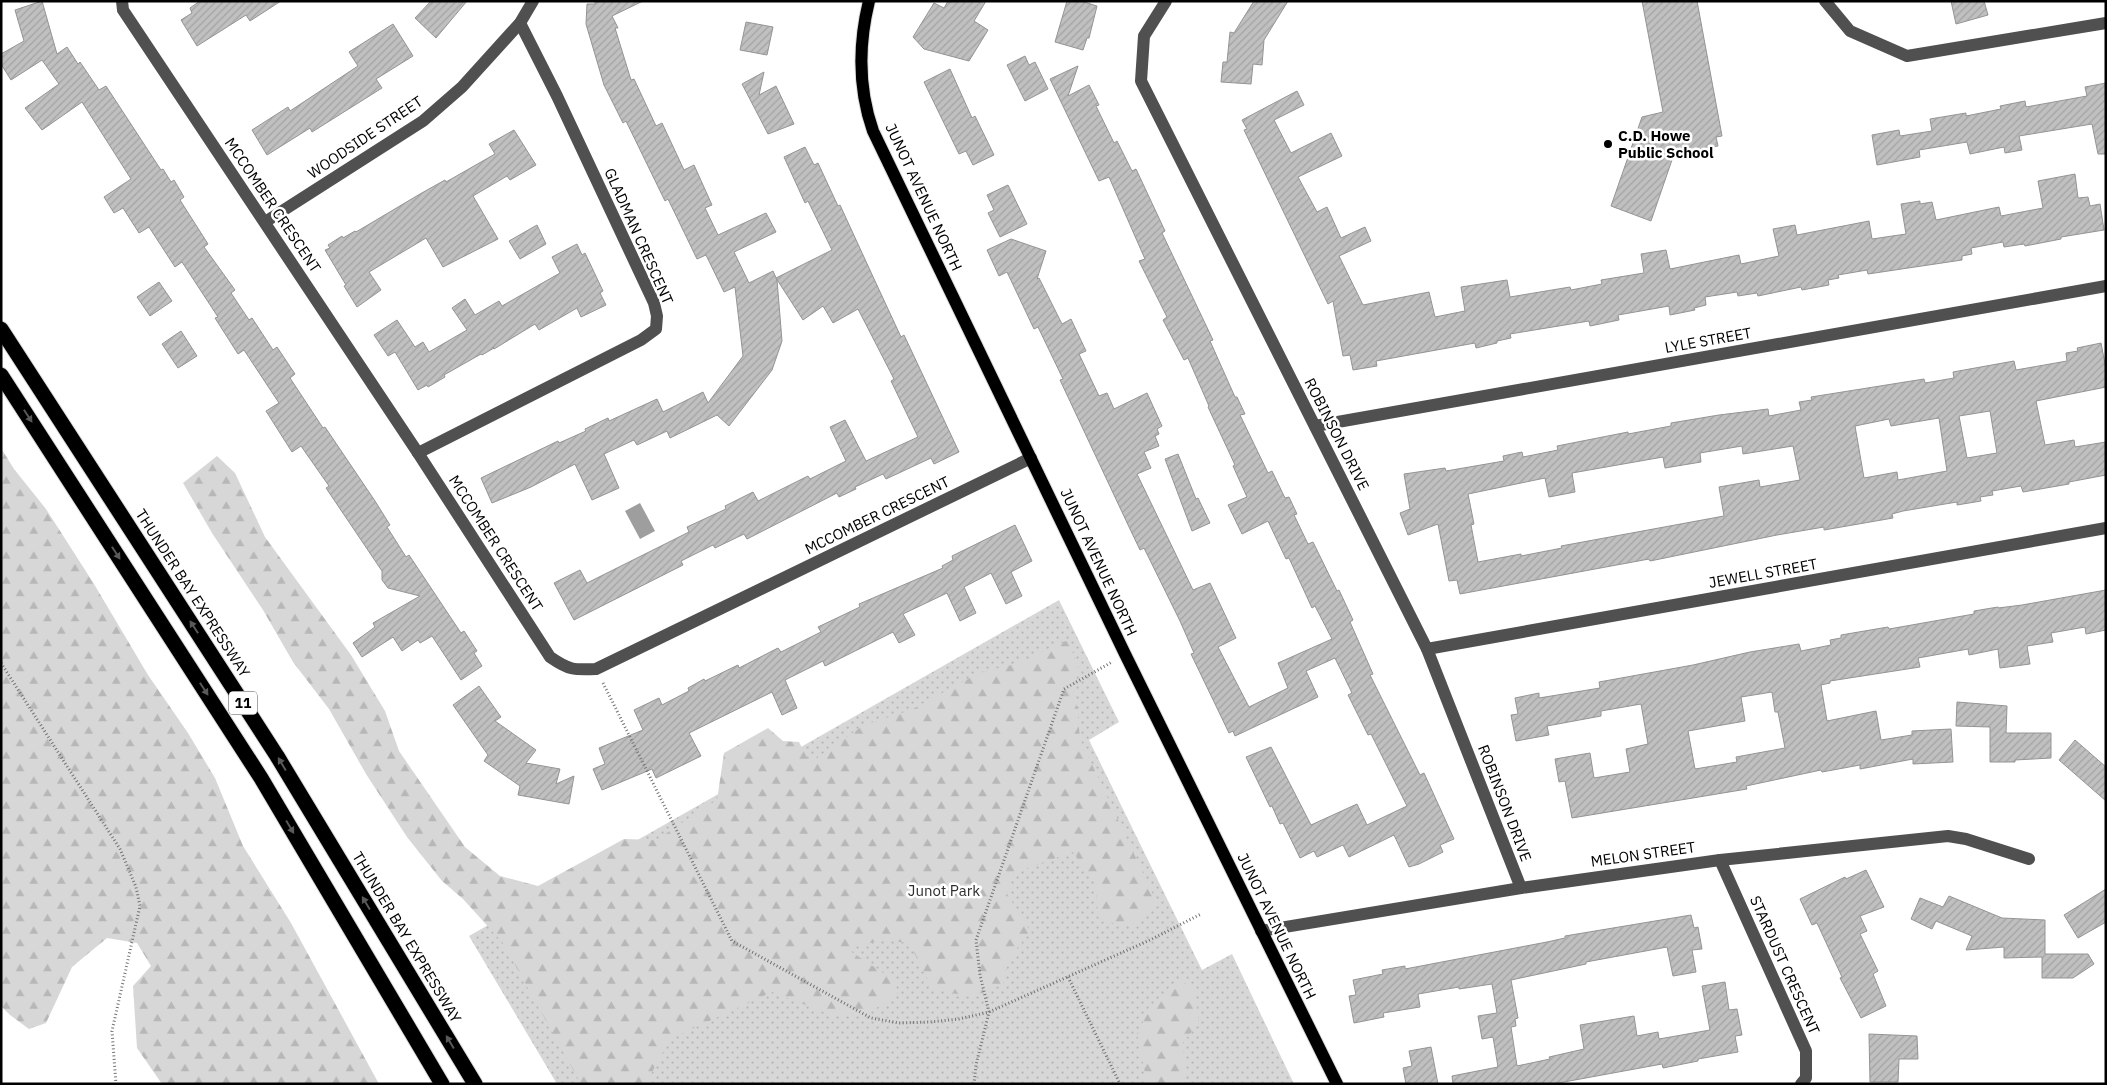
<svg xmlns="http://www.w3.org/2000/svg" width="2107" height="1085" viewBox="0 0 2107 1085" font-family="'IBM Plex Sans',sans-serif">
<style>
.green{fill:url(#green-dots)}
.forest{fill:url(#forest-firs)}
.water{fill:#9e9e9e}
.building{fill:url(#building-hatch);stroke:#949494;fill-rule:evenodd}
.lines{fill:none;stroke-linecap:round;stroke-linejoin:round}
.major-casing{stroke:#dbdbdb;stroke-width:14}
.highway-casing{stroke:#dbdbdb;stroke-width:17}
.path{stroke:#727272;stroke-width:3;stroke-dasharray:1 2.5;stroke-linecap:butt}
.minor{stroke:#505050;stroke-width:12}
.major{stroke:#000;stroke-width:12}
.highway{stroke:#000;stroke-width:15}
.oneway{fill:#595959}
.poi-dot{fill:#000;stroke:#fff;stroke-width:2}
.labels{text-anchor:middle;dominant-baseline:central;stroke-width:5;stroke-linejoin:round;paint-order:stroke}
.shield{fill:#fff;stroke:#4c4c4c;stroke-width:1}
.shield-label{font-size:14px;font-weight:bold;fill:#000}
.poi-label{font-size:15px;font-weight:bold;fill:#000;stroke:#fff;text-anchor:start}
.street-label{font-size:15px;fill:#000;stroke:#fff}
.park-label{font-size:15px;fill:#2e2e2e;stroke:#fff}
</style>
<defs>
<pattern id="green-dots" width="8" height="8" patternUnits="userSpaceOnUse" patternTransform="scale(1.25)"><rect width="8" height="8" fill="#d7d7d7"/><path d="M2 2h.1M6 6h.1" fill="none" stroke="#b7b7b7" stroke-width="1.8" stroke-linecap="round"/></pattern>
<pattern id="forest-firs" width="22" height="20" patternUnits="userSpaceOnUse" patternTransform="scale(1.25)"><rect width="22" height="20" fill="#d7d7d7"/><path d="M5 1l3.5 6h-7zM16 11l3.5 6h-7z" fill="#b7b7b7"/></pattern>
<pattern id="building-hatch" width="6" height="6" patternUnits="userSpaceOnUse" patternTransform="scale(1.25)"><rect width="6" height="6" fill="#c0c0c0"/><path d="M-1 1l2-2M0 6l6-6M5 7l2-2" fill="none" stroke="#a3a3a3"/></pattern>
</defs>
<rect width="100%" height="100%" fill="#fff"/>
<path class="green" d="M1059,600l60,122 -30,18 113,230 30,-16 62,130h-737l-88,-148z"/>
<g class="forest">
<path d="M1,448l13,21 32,40 48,75 54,91 40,58 27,45 28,68 48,77 88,161h-217l-25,-36 -4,-62 18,-20 -14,-23 -30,-5 -35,29 -26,56 -17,6 -19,-14 -9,-9z"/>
<path d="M217,456l18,17 30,64 86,118 34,56 14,40 66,96 35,29 38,10 86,-47 32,1 61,-40 7,-47 44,-25 15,13 16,1 11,21 54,-38 47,-15 68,-37 36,-9 53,-24 11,29 -6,21 4,16 3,33 78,166 -27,20 -32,-4 -4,-38 -22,-31 -60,21 -6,21 23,37 -21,28 -6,25 -32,13 -38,-8 -24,-46 -27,-3 -35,9 47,31 4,13 -29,20 -40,1 -57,-22 -102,47 -19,35 1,10h-71l-78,-141 -40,-44 -21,-18 -35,-44 -41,-63 -37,-65 -36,-47 -30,-52 -51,-77 -29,-50z"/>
<path d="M1180,978l15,15 4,30 -16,19 2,42h-38l-10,-51 16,-29z"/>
</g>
<path class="water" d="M640,503l15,28 -15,8 -15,-28z"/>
<g class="building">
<path d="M42,1l15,53 10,-7 11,17 2,-2 19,28 7,-4 55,84 2,-1 8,13 3,-2 10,17 -4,3 28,44 -4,3 31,43 -4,3 18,27 3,-2 21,32 4,-3 18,27 -5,4 33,50 2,-1 50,74 15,24 -3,2 19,30 3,-2 52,78 3,-2 13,20 -3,2 8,13 -21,14 -29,-44 -12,7 -2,-3 -16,11 -9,-14 -31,20 -9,-14 22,-16 -2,-4 47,-27 -32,-8 -6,-8v-9l-56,-83 3,-2 -28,-40 -9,6 -26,-41 13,-8 -35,-53 -6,4 -23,-36 3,-1 -36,-55 -7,5 -26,-40 -10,6 -16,-25 -9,5 -10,-16 27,-18 -49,-77 -40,28 -17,-22 34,-24 -17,-24 -31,20 -10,-16v-10l23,-13 -9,-31z"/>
<path d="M200,1h81l-31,20 -4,-6 -49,31 -16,-26 11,-7 -2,-5z"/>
<path d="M431,1h36l-31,37 -21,-20z"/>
<path d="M595,1h48l-31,15 6,12h-3l16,52 3,-1 22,47 6,-3 22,47 10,-5 18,40 -7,3 13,27 48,-22 10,19 -42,20 15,31 24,-12 4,9 5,61 -10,29 -43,56 -12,-11 -47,23 -3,-7 -30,14 -3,-5 -30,14 15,34 -27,12 -17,-36 -44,23 -39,16 -11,-25 77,-37 1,2 27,-12 -1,-2 23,-11 1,3 48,-22 6,13 40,-20 5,11 35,-47 -8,-69 -11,5 -18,-37 -9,4 -29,-60 -3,2 -39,-80 -3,2 -19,-38 -18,-61 1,-20h8z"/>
<path d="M948,1h38l-12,20 14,9 -19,31 -45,-12 -11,-12 21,-34 10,5z"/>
<path d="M1067,1h14l16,5 -8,32h-2l-4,12 -28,-8z"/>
<path d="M1254,1h34l-24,39 -2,25 -9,-1 -2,20 -30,-2 2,-20h4l3,-30 4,1z"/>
<path d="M1642,1h55l25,135 -6,1 2,9 -44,8 -23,67 -40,-15 31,-89 21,-5z"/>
<path d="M1951,1h33l4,14 -32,9z"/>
<path d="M746,22l27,5 -6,28 -27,-5z"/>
<path d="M393,24l20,32 -37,23 6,9 -70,44 -2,-4 -43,27 -15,-25 36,-23 2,4 68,-45 -9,-14z"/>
<path d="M1025,56l4,9 6,-3 13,27 -23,12 -18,-36z"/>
<path d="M1078,66l-10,30 21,-11 10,20 -3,1 18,37 3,-2 15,30 4,-2 29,62 -3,2 51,107 -3,1 25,56h2l8,17 -5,1 28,58 4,-2 13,27 4,-1 8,17 -3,1 14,29 5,-2 24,49 2,-1 14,30 -3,2 23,52 -3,1 50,100 4,-2 30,66 -14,6 3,7 -24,12 -10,3 -15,-32 -45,22 -6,-12 -26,12 -3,-6 -14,7 -17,-35 -3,1 -8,-18 -2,1 -24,-50 25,-10 40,78 46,-21 10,21 40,-19 -36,-72 -3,1 -20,-40 4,-2 -17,-35 -29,13 12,26 -83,39 -2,-5 -4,2 -38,-79 3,-1 -14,-32 -36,-73 -4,2 -10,-21 -70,-149 3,-1 -25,-52 -4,2 -27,-57 -8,4 -12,-26 24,-11 35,12 -9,28 2,-1 23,46 9,-5 15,32 -7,3 20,42 8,-3 7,16 33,-16 15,33 -5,3 2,5 -4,2 4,10 -15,6 7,16 -14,6 56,116 17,-7 26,55 -18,9 31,60 39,-19 -10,-25 54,-24 -17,-33 -3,2 -23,-50 -3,1 -18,-38 -26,13 -14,-29 19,-8 -14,-31 2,-1 -27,-58 1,-1 -21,-48 -4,2 -21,-40 4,-3 -28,-56 6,-2 -36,-82 -10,4 -49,-102z"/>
<path d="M950,69l22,49 3,-2 19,39 -21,10 -7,-14 -7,3 -35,-72z"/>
<path d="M764,72l-5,23 17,-9 18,38 -26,10 -26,-50z"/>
<path d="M2106,83v71h-8l-6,-30 -73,12 3,14 -17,3 -1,-6 -34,7 -3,-12 -48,8 1,7 -43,8 -5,-30 27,-5 1,6 32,-5 -2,-12 36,-6v3l35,-7 -1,-3 25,-5 1,6 61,-11 -2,-9z"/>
<path d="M1297,91l7,14 -30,15 17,33 40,-20 11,23 -44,21 19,35 10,-5 14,31 24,-11 6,14 -32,15 24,49 66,-13 6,25 30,-6 -4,-24 46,-7 3,17 60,-10 1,3 31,-6 -1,-4 43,-7 -3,-19 25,-4 4,19 69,-14 2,9 38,-8 -6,-27 22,-4 2,10 72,-14 3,18 34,-5 -5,-30 19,-3v3l12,-2 4,18 63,-13 2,9 42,-8 -5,-27 37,-7 3,24 10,-1 2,9 10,-2 4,26 -43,7v2l-36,7 -1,-2 -20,3 -1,-5 -32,6 1,6 -10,2v4l-94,14 -1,-4 -29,5 1,3 -11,2 1,5 -27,5 -1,-3 -43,9 -1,-3 -19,3 -1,-4 -32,5 1,8 -12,3 1,2 -25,5 -1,-9 -51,9 1,5 -29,6 -1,-5 -79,13 1,4 -14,3v2l-21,5 -1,-5 -99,18 1,5 -24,4 -3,-15 -7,1 -10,-55 -5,3 -84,-174 3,-1 -5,-9z"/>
<path d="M514,130l22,35 -26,15 -3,-4 -34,20 25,43 -55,28 -17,-29 -57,34 12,18 -24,17 -13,-21 2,-1 -21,-35 5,-2 -2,-3 14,-9 1,2 12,-7 1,1 64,-38 25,-14 1,2 49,-28 -6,-10z"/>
<path d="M805,147l9,18 4,-2 20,43 2,-1 35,76 26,56 3,-2 55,117 -25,12 -3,-6 -45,21 -3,-5 -28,13 1,2 -17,8 -2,-4 -90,46 -3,-5 -29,14 -2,-3 -32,16 2,4 -109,55 -20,-37 26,-13 7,13 102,-51 -2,-5 39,-18 -1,-3 28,-14 5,9 50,-25 2,3 36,-18 -16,-34 15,-7 21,41 52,-24 -27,-56 3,-2 -36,-70 -25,14 -10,-17 -20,14 -27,-42 56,-28 -24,-49 -3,2 -21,-46z"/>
<path d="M1008,185l19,39 -27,13 -12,-24 6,-3 -7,-15z"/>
<path d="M537,225l9,19 -26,15 -11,-18z"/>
<path d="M577,244l5,11 3,-2 18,38 -3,2 6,12 -25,12 -4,-9 -38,22 -4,-6 -41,25 -1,-2 1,1 -12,7 -1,-1 -37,21 1,2 -17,10 -1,-2 -9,5 -23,-38 -7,4 -14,-21 23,-15 18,27 8,-5 6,10 38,-22 -15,-22 13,-9 10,16 24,-14 3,5 58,-33 -8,-16z"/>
<path d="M159,282l13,19 -22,15 -13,-19z"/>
<path d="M181,331l16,25 -19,12 -16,-24z"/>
<path d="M2101,343l5,26v18l-70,14 9,44 29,-5 1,7 31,-5v33l-37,7v2l-46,8 -2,-6 -29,5 1,4 -13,2 1,4 -24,4v-3l-54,9 -11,3 1,4 -69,12v-3l-47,8 -127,26 -1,-2 -189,35 -3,-14 -8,1 -11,-57 -30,11 -8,-22 10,-4 -6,-35 41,-6 1,3 58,-10 -1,-5 19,-4 1,5 35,-7 -1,-4 71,-14v2l43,-8v-3l48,-8 49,-6 1,7 32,-6 -2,-8 13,-2 -1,-3 113,-18 1,4 29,-5 -1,-6 61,-11 2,9 51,-9 -1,-8 12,-2 -1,-3zM1990,411l7,42 -30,5 -8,-42zM1939,418l8,53 -49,9 -1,-8 -33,6 -9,-52 34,-7 2,7zM1742,446l1,8 50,-8 7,34 -40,7 -1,-7 -40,7 5,29 -163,30 1,2 -41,8v-2l-43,8 -7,-37 3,-1 -6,-30 77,-16 4,19 26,-5 -3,-19 91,-16 2,11 36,-6 -1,-9z"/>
<path d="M1178,454l18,45 2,-1 12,25 -18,8 -27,-72z"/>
<path d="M1015,525l17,36 -21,11 11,24 -16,8 -15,-31 -27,14 12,26 -16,8 -13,-28 -44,21 12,21 -16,8 -6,-11 -68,34 -2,-5 -38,19 12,28 -15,7 -10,-23 -83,41 12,23 -45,22 -4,-9 -50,21 -9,-21 12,-5 -6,-16 44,-18 -9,-20 25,-12 3,7 27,-14 -1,-3 16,-9 1,2 33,-16 1,3 39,-20 3,4 40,-20 -3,-5 42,-20 -1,-3 84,-36 -1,-2 11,-6 -1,-4z"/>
<path d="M2106,590v40l-20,4 -1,-7 -34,6 2,9 -26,4 3,18 -30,4 -2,-19 -29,6 -1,-6 -50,9 2,9 -90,14v2l-9,2 6,36 49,-10 5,29 31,-5v-4l39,-2 2,33 -40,2v-5l-53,10v-4l-38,7 -1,-2 -75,16 1,3 -175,29 -7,-37 -6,1 -4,-23 35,-6 4,25 36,-6 -4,-23 22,-5 -7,-40 -40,7v5l-54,10 2,9 -33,6 -5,-26 7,-1 -3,-16 24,-5v5l61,-10 -1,-6 94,-17 57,-13 49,-8 2,7 30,-6 -1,-5 11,-2v-3l47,-8 1,2 85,-15v-3l24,-4v1l24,-3zM1772,692l3,20h3l7,36 -49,9 1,5 -42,7 -7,-38 57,-10 -4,-24z"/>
<path d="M479,686l22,31 -6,4 41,29 -10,13 34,6 -4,15 18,-8 -5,28 -51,-9 2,-9 -36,-25 4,-6 -35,-50z"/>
<path d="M1957,702l50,4 -1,27h45v25l-36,2v2h-25v-35l-34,-1z"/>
<path d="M2075,740l31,27v34l-47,-41z"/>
<path d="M1866,870l18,37 -24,9 7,15 -7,3 18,37 -5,3 13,32 -25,12 -21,-40 2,-1 -25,-54 -5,2 -12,-26 45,-22 1,2z"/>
<path d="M2106,889v33l-28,16 -14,-23z"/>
<path d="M1949,896l53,22 43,2v34h43l6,10 -21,14h-31v-21l-38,1v-11l-38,3 6,-14 -36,-15 -4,8 -21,-10 9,-21 23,9z"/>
<path d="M1691,915l3,13 4,-1 4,22 -10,1 4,22 -23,4 -6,-29 -81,15v2l-75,16 7,38 -3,1 1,7 -5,1 6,39 33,-7 -1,-2 35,-8 -4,-24 54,-9 3,20 21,-4 1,7 51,-9 -8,-44 23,-4 4,28 8,-1 5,26 -7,1 3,16 -40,7v2l-35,7 -1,-4 -109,20h-100l-1,-8 46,-9 -5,-30 -11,2 -4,-23 19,-3 -5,-29 -33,5v-2l-41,7 2,13 -37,6 1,4 -30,6 -5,-27 7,-1 -3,-15 30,-6 -1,-4 23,-4v3l142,-27 18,-4v-2z"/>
<path d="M1869,1034l48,2 1,23h-19l-1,23h-28z"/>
<path d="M1431,1047l7,37h-32l-3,-16 9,-2 -3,-15z"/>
</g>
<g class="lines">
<g class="major-casing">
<path id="major" d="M869,1c-11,45 -11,87 4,130l252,523 212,430"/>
</g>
<g class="highway-casing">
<g id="highway">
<path d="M1,329l276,427 198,328"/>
<path d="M1,375l260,403 181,306"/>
</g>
</g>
<g class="path">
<path d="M1,663l119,186 16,38 4,19 -28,125 4,53"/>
<path d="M603,683l129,258 139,77 28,5 31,-1 29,-3 30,-7 161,-72 51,-26"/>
<path d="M1068,977l52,107"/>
<path d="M974,1084l2,-19 13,-53 -9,-37 -4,-35 88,-251 48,-27"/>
</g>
<g class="minor">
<path d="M122,1l1,9 295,443 132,204c19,13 23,13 46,12l435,-211"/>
<path d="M1166,1l-22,35 -3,45 286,568 94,239"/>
<path d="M1825,1l25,30 57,25 199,-33"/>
<path d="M265,222l158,-101 39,-34 58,-64 13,-22"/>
<path d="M1315,426l791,-140"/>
<path d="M418,453l223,-113 15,-11 1,-13 -3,-13 -97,-207 -37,-73"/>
<path d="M1427,649l679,-121"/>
<path d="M1720,860l86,191v27l-5,6"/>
<path d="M1261,931l260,-43 199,-28 228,-24 18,3 63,20"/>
</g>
<use href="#major" class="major"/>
<use href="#highway" class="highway"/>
</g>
<defs><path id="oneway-solid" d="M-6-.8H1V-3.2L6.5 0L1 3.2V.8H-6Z" transform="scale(1.25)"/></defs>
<g class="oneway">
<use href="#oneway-solid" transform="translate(28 416) rotate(57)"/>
<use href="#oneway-solid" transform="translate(116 553) rotate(57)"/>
<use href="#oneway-solid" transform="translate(194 627) rotate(-123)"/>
<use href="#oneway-solid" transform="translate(204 689) rotate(57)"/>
<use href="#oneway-solid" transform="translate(282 764) rotate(-121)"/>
<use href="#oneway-solid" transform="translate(290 827) rotate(59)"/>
<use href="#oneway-solid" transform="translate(366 903) rotate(-121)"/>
<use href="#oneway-solid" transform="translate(450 1042) rotate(-121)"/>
</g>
<circle class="poi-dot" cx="1608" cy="144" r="5"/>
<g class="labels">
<rect class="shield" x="229" y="691.5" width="28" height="23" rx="4"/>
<g class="shield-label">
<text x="243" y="703">11</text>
</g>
<g class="poi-label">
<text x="1618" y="135">C.D. Howe<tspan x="1618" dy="17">Public School</tspan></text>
</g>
<g class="street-label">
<text transform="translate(365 137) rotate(-34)">WOODSIDE STREET</text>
<text transform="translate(924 197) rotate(65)">JUNOT AVENUE NORTH</text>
<text transform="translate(273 205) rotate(56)">MCCOMBER CRESCENT</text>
<text transform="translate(639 236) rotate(66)">GLADMAN CRESCENT</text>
<text transform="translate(1708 340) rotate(-10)">LYLE STREET</text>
<text transform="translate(1337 434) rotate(63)">ROBINSON DRIVE</text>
<text transform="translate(877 515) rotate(-26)">MCCOMBER CRESCENT</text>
<text transform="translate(496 543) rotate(57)">MCCOMBER CRESCENT</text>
<text transform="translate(1099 562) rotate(65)">JUNOT AVENUE NORTH</text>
<text transform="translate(1763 573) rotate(-10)">JEWELL STREET</text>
<text transform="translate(193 593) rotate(57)">THUNDER BAY EXPRESSWAY</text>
<text transform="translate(1505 803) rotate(69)">ROBINSON DRIVE</text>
<text transform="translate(1643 854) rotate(-8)">MELON STREET</text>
<text transform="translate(1277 926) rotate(64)">JUNOT AVENUE NORTH</text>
<text transform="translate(407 937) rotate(59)">THUNDER BAY EXPRESSWAY</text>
<text transform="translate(1785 965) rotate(66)">STARDUST CRESCENT</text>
</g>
<g class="park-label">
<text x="944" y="890">Junot Park</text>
</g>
</g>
<rect width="2107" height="1085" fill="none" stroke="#000000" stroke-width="5"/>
</svg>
